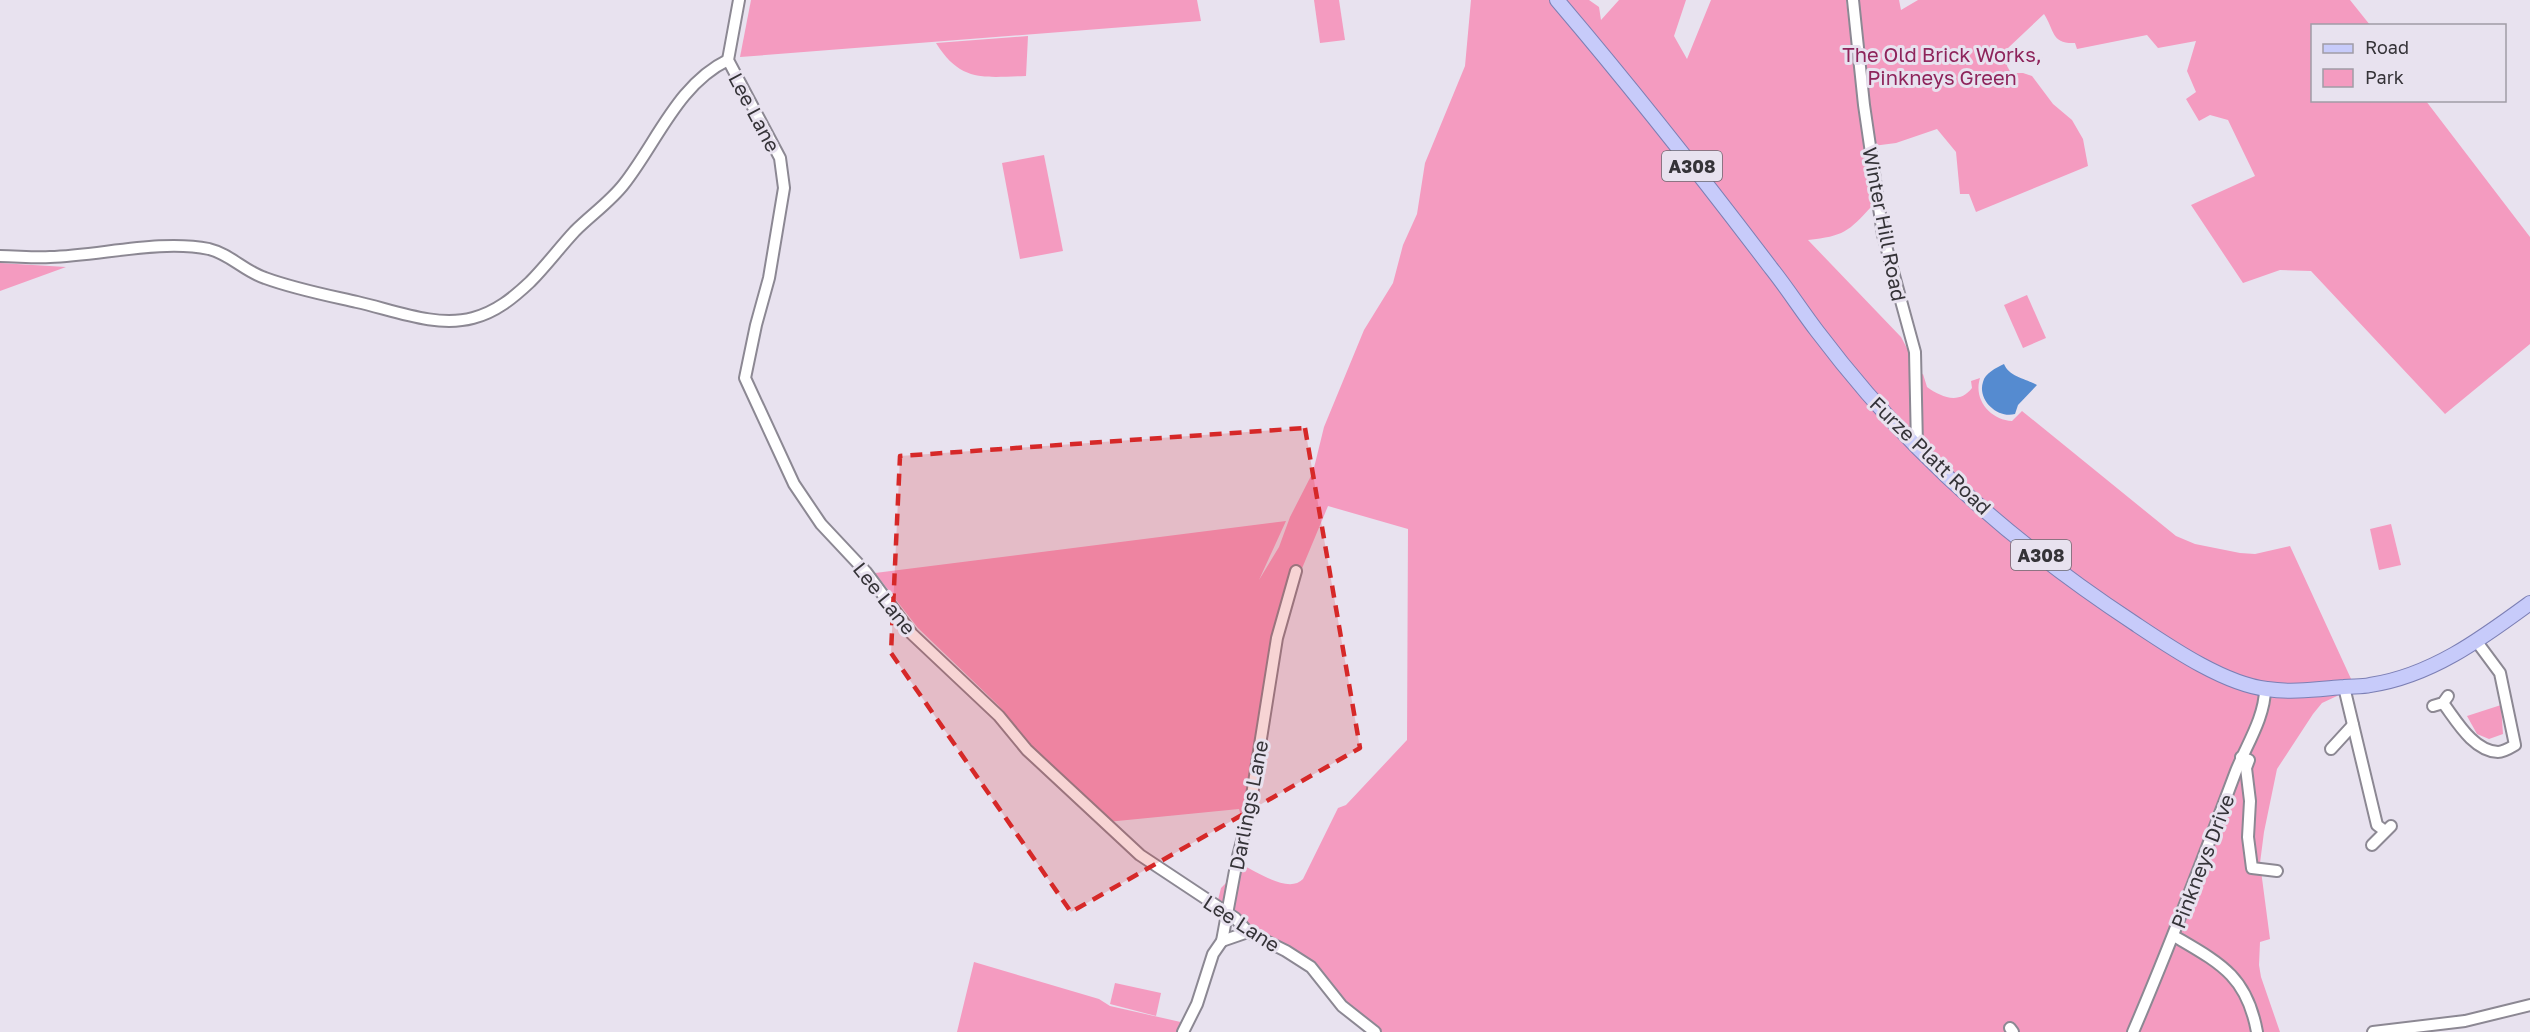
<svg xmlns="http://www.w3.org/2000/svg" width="2530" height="1032" viewBox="0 0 2530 1032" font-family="'Golos Text',sans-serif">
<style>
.green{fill:#f49bc0;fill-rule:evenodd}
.water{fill:#558bd0}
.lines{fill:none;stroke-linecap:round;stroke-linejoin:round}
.minor-casing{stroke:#8c8893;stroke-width:14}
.major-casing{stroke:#7c7fb4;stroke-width:16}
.minor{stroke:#fff;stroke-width:10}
.major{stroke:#c7cbfa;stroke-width:14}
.marked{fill:#d62828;fill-opacity:0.2;stroke:#d62828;stroke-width:4.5;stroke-dasharray:12 8;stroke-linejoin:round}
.labels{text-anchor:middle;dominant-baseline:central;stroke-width:6;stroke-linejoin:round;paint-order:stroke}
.shield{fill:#e8e2ef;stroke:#6b686f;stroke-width:1.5}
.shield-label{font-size:18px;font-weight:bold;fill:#353338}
.park-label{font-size:20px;fill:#8e245b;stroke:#e8e2ef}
.street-label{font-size:20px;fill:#353338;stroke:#e8e2ef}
</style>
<rect width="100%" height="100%" fill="#e8e2ef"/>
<g class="green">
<path d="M751,0h446l4,21 -461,36z"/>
<path d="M1314,0h25l6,40 -25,3z"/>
<path d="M1471,0h118l10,7 2,13 18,-20h67l-12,36 13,23 24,-59h135l26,206c-24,26 -28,30 -64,34l93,97 8,15 1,28 13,-6 4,13c14,10 32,18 45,1l-1,-7 9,-3c-7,22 11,42 32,43l10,-10 154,125 19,8 45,9 15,1 35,-8 62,135 -15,15 -15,7 -9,11 -36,55 -13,63 -4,31 10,76 -10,3 -1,23 2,12 19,55h-900l-29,-21 -25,-29 -109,-78 4,-16 5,-5c4,-17 19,-59 13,-74l-132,13 -75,-76 -34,-41 -80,-77 -43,-55 411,-52 -27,59 20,-33 11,-30 23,-45 11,-45 40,-97 29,-47 10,-38 14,-31 8,-51 40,-97zM1328,506l80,23 -1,211 -61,65 -8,3 -35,71c-14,15 -45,-7 -61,-14l41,-251z"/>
<path d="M1858,0h41l2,10 17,-10h432l20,25 -58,1v74l114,1 104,136v107l-85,70 -134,-143 -31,-1 -37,13 -52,-78 64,-29 -27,-56 -18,-5 -11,6 -13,-22 10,-7 -9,-21 9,-30 -38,7 -11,-13 -70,14 -2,-6c-24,1 -20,-12 -31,-29l-36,34 -1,18 4,7h12l9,3 21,28 19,16 11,19 5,27 -112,46 -7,-18h-9l-4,-42 -19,-23 -41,14 -23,3z"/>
<path d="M1028,36l-2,40c-42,1 -65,7 -90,-33z"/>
<path d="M1044,155l19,96 -43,8 -18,-96z"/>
<path d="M0,263l66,4 -66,24z"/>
<path d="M2027,295l19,43 -23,10 -19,-43z"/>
<path d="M2391,524l10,41 -22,5 -9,-41z"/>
<path d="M2501,705l2,29 -14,5 -12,-5 -10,-18z"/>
<path d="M974,962l125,37 11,7 75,17 -7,9h-221z"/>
<path d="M1115,983l46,10 -5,23 -46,-12z"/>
</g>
<path class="water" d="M2004,364c5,13 23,15 33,21l-19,20 -3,9c-17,5 -38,-14 -32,-32 2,-9 13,-14 21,-18z"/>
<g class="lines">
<g class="minor-casing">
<g id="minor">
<path d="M739,0l-11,60 52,98 4,30 -15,90 -13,47 -11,53 49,106 27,40 45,48 46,62 87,82 28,34 113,105 95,63 13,14 38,19 25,16 31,39 33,26"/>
<path d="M1853,0l11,105 19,130 32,117 2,94"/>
<path d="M0,256c17,0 33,2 50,1 49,-1 110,-18 159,-8 21,5 35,22 56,29 30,11 61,17 92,24 36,8 79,26 116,16 23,-6 40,-20 57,-36 16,-16 30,-35 45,-51 16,-16 36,-30 49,-47 33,-42 54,-100 104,-124"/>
<path d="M2344,687l33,138 8,6"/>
<path d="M2443,703c13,17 30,48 55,49 6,0 12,-4 17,-7l-15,-72 -23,-31"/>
<path d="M2433,706l10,-3 5,-7"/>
<path d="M2331,749l22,-24"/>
<path d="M2241,757l8,3 -3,8 4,33 -2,36 4,31 25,3"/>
<path d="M2372,845l19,-19"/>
<path d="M2174,936c46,27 73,40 83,96"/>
<path d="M1222,941l26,-9"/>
<path d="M2010,1028l3,4"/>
<path d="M1183,1032l14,-28 16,-50 9,-13 15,-81 12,-46 28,-176 19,-67"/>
<path d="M2133,1032c37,-86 70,-173 103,-261 10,-25 29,-54 29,-82"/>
<path d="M2373,1032l92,-11 65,-16"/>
</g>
</g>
<g class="major-casing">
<path id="major" d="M1557,0c74,87 145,177 214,268 16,20 30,42 46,63 31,41 65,81 101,117 65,66 140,125 216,175 36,24 90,61 133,66 25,4 52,0 77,-2 9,-1 18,0 26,-2 61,-9 111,-46 160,-82"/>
</g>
<use href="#minor" class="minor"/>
<use href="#major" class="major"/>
</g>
<path class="marked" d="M1305,428l55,320 -289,164 -180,-259 9,-197z"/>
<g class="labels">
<g class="shield">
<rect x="1662" y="151" width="60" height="30" rx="4.5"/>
<rect x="2011" y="540" width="60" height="30" rx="4.5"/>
</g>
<g class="shield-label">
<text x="1692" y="166">A308</text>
<text x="2041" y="555">A308</text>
</g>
<g class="park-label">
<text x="1942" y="54">The Old Brick Works,<tspan x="1942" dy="23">Pinkneys Green</tspan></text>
</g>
<g class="street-label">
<text transform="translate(755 112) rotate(62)">Lee Lane</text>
<text transform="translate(1885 224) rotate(79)">Winter Hill Road</text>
<text transform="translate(1931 455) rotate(44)">Furze Platt Road</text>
<text transform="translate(885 598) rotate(51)">Lee Lane</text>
<text transform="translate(1248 805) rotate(-79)">Darlings Lane</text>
<text transform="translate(2202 861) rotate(-69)">Pinkneys Drive</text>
<text transform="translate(1242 923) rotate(33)">Lee Lane</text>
</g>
</g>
<rect x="2311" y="24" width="195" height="78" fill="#e8e2ef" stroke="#a09ca6" stroke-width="1.5"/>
<rect x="2323" y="44" width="30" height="9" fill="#c7cbfa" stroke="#a09ca6" stroke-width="1.5"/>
<text x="2365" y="54" font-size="18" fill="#353338">Road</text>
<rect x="2323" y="69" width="30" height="18" fill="#f49bc0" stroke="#a09ca6" stroke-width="1.5"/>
<text x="2365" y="84" font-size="18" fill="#353338">Park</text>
</svg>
